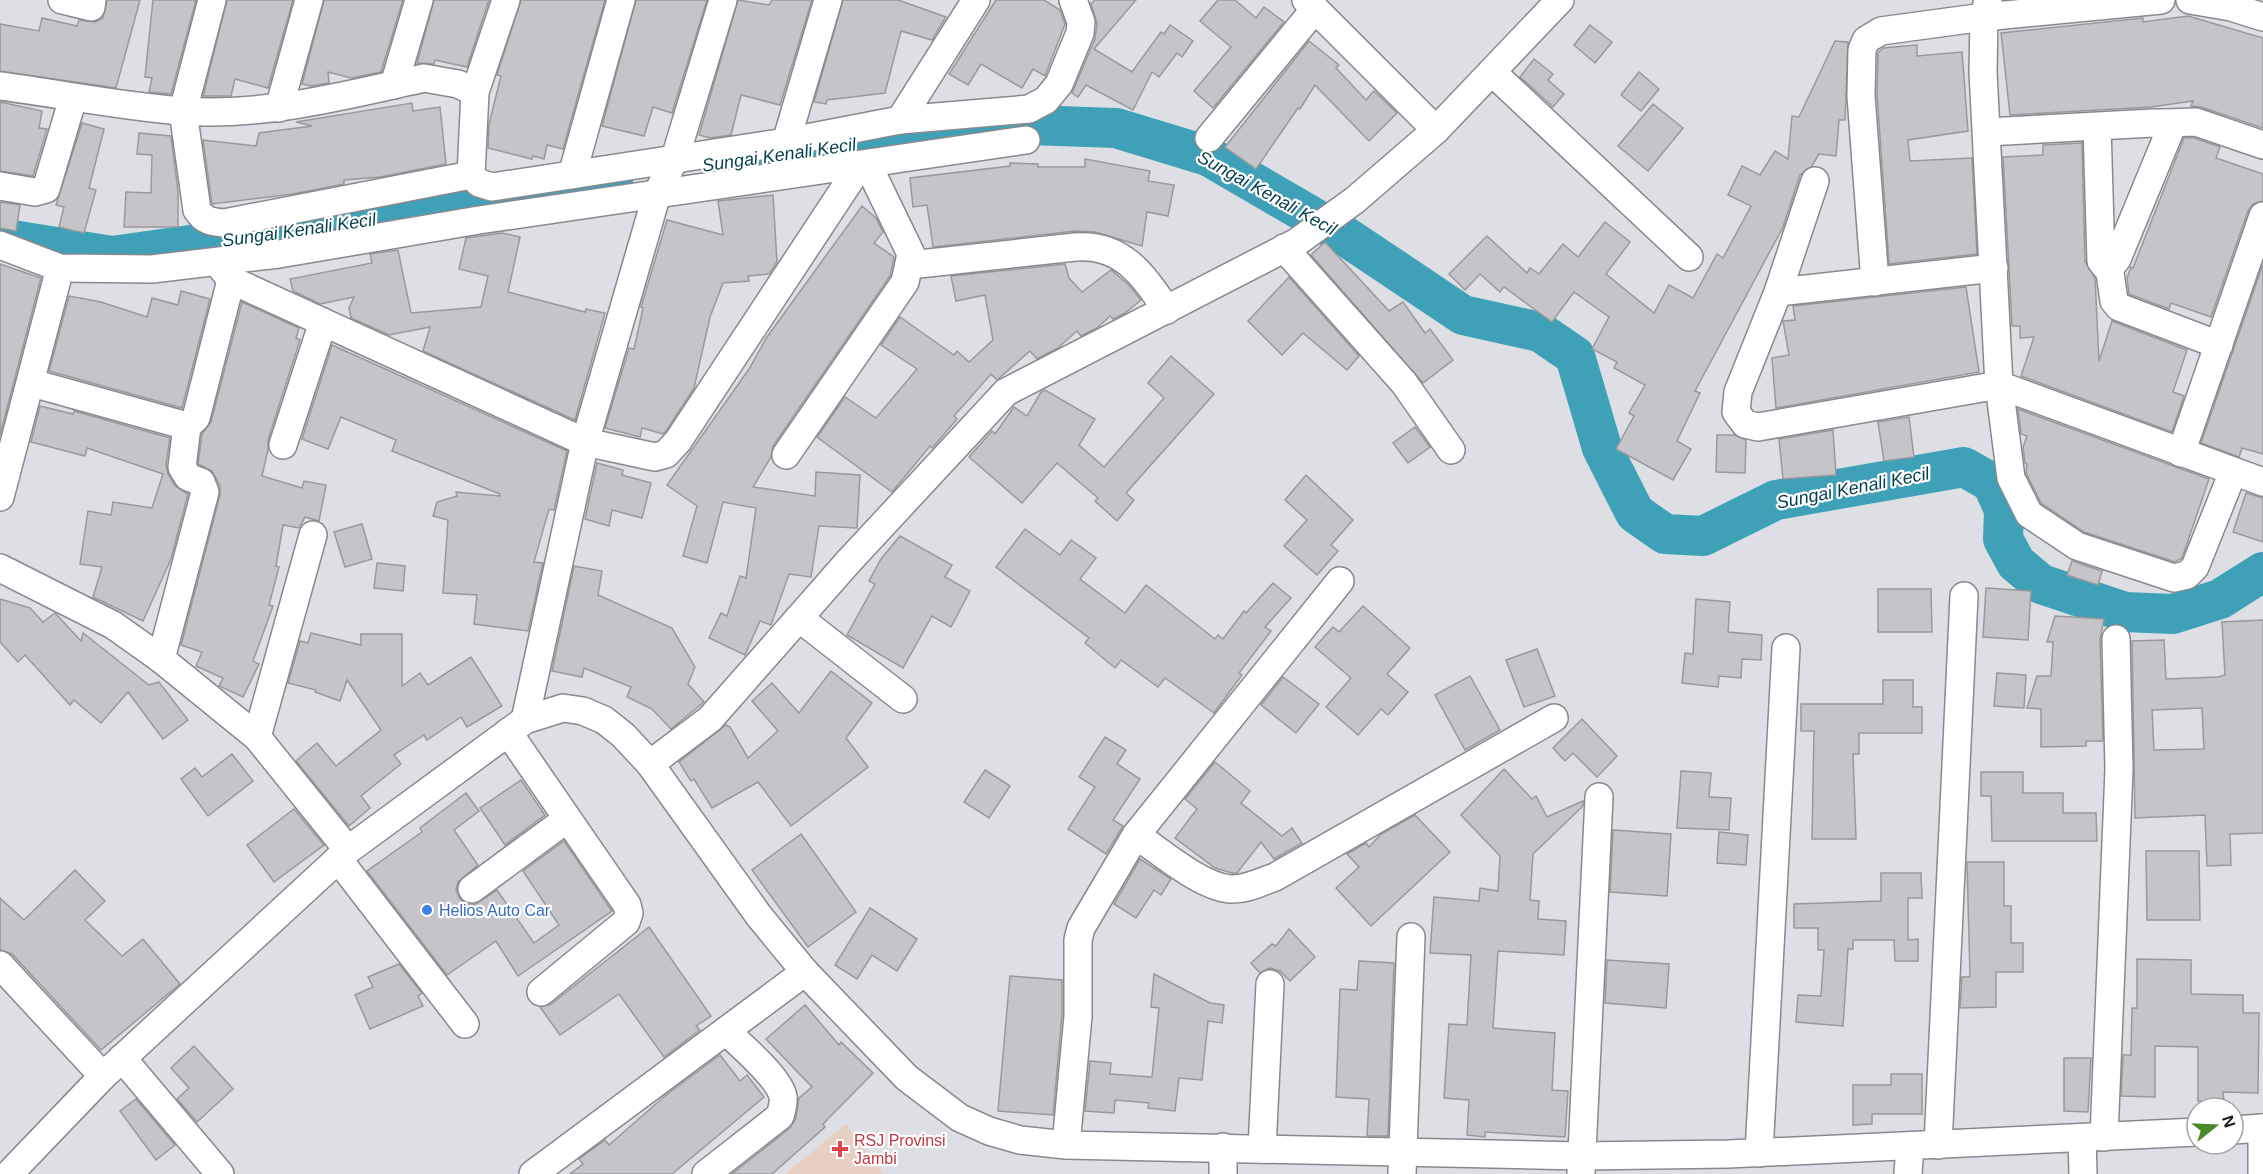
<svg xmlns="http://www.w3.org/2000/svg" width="2263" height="1174" viewBox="0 0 2263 1174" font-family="Helvetica,sans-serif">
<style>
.medical{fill:#e6d0c3}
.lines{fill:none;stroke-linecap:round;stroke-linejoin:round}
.river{stroke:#3ea1b8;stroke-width:40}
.building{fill:#c5c4c9;stroke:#99989d;stroke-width:1.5;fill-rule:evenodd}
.minor-casing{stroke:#88898e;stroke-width:30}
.minor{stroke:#fff;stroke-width:27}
.shop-dot{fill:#3f7fe0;stroke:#fff;stroke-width:2}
.health-dot{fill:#e0444e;stroke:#fff;stroke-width:2}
.labels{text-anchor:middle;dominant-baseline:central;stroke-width:4.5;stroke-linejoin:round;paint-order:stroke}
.shop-label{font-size:16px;fill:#366cbe;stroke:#fff;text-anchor:start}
.health-label{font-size:16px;fill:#be3a42;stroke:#fff;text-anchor:start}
.water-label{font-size:18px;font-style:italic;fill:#013f4c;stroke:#fff}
</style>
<rect width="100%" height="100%" fill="#dddfe4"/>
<path class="medical" d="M846,1124l37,50h-98z"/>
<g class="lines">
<g class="river">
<path d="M759,158l239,-34 118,4 92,28 134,78 121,81 77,17 35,24 27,92 33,65 30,21 38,2 73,-36 188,-33 28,16 12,27 -1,29 13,24 25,21 84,28 48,2 47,-15 43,-27"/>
<path d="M0,238l112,18 396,-56 105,-20"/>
</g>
</g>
<g class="building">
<path d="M107,0h33l-24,88 -116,-17v-47l39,7 3,-13 35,8 2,-6 16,2 8,-4z"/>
<path d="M153,0h43l-25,94 -22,-2 3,-14 -7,-1z"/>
<path d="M227,0h66l-25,88 -33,-9 -4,17h-28z"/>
<path d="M324,0h79l-22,72 -30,6 -23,-6 1,11 -18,3 -9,-2z"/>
<path d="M434,0h55l-22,67 -32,-7 -1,4 -17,-1z"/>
<path d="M521,0h84l-42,149 -16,-4 -3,14 -11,-3 -1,3 -44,-11 1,-24 12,-48 -4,-1z"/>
<path d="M636,0h71l-35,113 -19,-6 -9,29 -42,-10z"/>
<path d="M738,0l31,5 3,-5h40l-32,105 -39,-10 -10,40 -21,3 -11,-3z"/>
<path d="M843,0h55l48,17 -14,23 -31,-9 -16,62 -58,7 -1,4 -12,-2z"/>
<path d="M996,0h48l16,10 5,14 -20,52 -12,-7 -11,19 -41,-24 -13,21 -19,-11z"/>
<path d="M1095,0h41l-42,49 38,23 29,-40 3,2 6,-9 23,16 -11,16 -5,-4 -18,24 -7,-5 -19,38 -47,-25 -8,12 -6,-4 23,-54 2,-16 -6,-19z"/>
<path d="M1218,0h17l21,18 8,-11 20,15 -71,86 -19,-17 37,-44 -31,-26z"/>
<path d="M2188,16l75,22v90l-62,-21 -10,-1 2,-5 -42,6 -141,8 -9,-82 142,-15v4z"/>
<path d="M1590,25l22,17 -17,21 -21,-18z"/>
<path d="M1309,41l30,24 -3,3 30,32 8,-9 23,22 -28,28 -54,-56 -15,24 -2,-1 -42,61 -31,-22z"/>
<path d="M1835,41l13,1 -3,78h-6l-3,36 -17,-2 -7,12 -12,9 -17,52 -88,164 5,2 -23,48 14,8 -18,31 -57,-31 18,-33 -5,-3 16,-28 -31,-17 3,-6 -25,-13 17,-32 -35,-25 -22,30 -48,-35 -4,5 -20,-18 -15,16 -16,-16 38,-38 40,37 3,-5 9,6 24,-30 15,13 27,-35 25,20 -24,32 48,39 15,-28 24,13 24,-44 6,4 28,-52 -23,-11 14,-29 18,9 15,-24 13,8 4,-43 7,1z"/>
<path d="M1917,45v11l45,-4 6,79 -60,9 2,21 62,-3 5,96 -88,10 -12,-170 1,-41 5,-5z"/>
<path d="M1534,59l19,15 -5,6 16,14 -11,13 -33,-30z"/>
<path d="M1639,72l20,17 -18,22 -20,-16z"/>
<path d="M0,102l42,9 -3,17 8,1 -14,47 -33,-5z"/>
<path d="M412,103l1,8 27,-4 6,57 -66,13 -36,3v4l-51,10 -81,10 -9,-64 53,6 3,-13 53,-7 -16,-4z"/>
<path d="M1653,104l30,24 -35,43 -30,-25z"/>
<path d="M82,123l22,6 -15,59 7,2 -12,43 -25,-6 5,-20 -8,-2z"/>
<path d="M139,133l32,3 7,55v36h-54l2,-35 25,1 1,-38 -15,-1z"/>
<path d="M2184,138h10l26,9 -4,11 47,16v27l-10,3 -5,7 -37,106 -40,-14 -2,6 -40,-15 -2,-16 4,-11 2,1z"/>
<path d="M2082,143l3,118 10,17 4,83 13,-40 75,29 -14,42 11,4 -12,36 -151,-56 13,-39 -14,1v-12h-8l-9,-169 40,-2v-10z"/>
<path d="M1085,159l65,12 -2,10 26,4 -6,31 -21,-4 -5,34 -47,-14 -20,-1 -142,16 -6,-42 -14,2 -3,-29 100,-12v-3l28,1v3h47z"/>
<path d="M773,195l4,67 -8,12 -21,2 1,5 -26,2 -13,34 -16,71 -28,43 -3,3 -21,-6 -2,9 -35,-9 24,-80 5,1 9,-41 -2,-1 26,-87 56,15 -5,-34z"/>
<path d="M0,202l20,3 -4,26 -16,-3z"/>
<path d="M862,206l14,12 7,14 -9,11 20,14 -4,19 -117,170 -2,11 -18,30 62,9 1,-24 44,3 -3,53 -38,-2 -8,51 -22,-3 -18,51 -11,-4 -15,34 -36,-17 12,-25 6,3 13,-40 6,2 10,-70 -33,-6 -16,61 -24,-7 14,-50 -30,-21 82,-116 18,-32z"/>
<path d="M502,233l18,4 -12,55 77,20 1,-3 19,4 -30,107 -152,-69 7,-24 -41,8 -38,-17 -2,-10 5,-11 -34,7 -27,-13 -3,-12 82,-16 -2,-9 28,-4 13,63 70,-6 7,-31 -29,-7 7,-31z"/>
<path d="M1325,242l64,69 14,-9 22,31 5,-4 23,31 -30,23 -112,-128z"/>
<path d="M0,264l41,14 -41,157z"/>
<path d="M1065,264l4,14 13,14 29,-22 17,14 13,16 -16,13 -12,6 -3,-3 -13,12 -16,8 -4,-5 -19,17 -21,11 -7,-8 -33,29 -6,-6 -37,42 3,3 -23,27 -2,2 -2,-2 -38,46 -75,-55 28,-40 31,21 41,-49 -36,-24 19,-28 54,38 3,-4 12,11 24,-22 -8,-45 -29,6 -5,-25z"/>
<path d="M2263,264v190l-21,-6 -3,9 -38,-14z"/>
<path d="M1289,277l70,79 -12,14 -44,-37 -21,22 -34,-34z"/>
<path d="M1966,287l13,85 -203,36 -4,-50 17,-3 -6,-34 12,-1 -2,-14z"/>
<path d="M181,291l29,8 -28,109 -133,-37 20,-75 32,6 46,15 5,-19 26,7z"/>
<path d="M242,302l57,26 -3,10 4,2 -32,100v10l-6,26 40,12 2,-7 22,4 -7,36 -14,-4 -6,11 -16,-3 -7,41 3,1 -10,38 4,1 -20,55 6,3 -16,33 -24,-11 4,-8 -27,-12 6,-14 -21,-7 39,-150v-9l-8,-15 -14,-7 4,-30 9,-12z"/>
<path d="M332,345l235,106 -13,59 -5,-1 -15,53 9,1 -15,68 -54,-7 3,-29 -34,-2 5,-73 -15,-4 4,-14 20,-6 -1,-4 44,4v-2l-108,-43 4,-11 -55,-23 -13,32 -26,-10z"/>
<path d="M1171,356l43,38 -88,99 8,7 -17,21 -22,-20 3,-3 -41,-35 -35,40 -53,-46 23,-26 3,3 19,-27 13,9 14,-24 4,-2 50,29 -16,26 25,22 60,-69 -16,-15z"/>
<path d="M40,406l33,8 1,-3 96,27 -4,27 2,9 7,12 13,8 -17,65 -28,62 -50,-24 9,-30 -22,-3 8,-53 23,4 2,-13 39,6 11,-34 -76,-26 -2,8 -54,-14z"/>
<path d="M2018,409l191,70 -27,79 -7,4 -91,-30 -43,-29 -15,-30 1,-9 -2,-1 -2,-16 4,-11 -6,-2z"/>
<path d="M1909,417l5,40 -30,4 -6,-39z"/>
<path d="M1415,427l15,20 -22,16 -15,-20z"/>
<path d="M1833,430l3,45 -53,4 -4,-40z"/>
<path d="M1717,435h18l11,5 -1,33 -29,-1z"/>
<path d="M597,463l26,7 -1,5 29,8 -9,35 -30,-8 -3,16 -24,-7z"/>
<path d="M1306,475l47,45 -22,25 7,6 -21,24 -33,-29 23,-26 -22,-20z"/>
<path d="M2246,493l17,5v44l-30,-10z"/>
<path d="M362,524l10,35 -27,8 -11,-35z"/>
<path d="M1025,529l35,26 11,-15 25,18 -16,21 45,34 21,-28 69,54 3,-4 5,4 21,-28 2,2 27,-30 18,15 -26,29 6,4 -32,42 3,2 -28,38 -49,-35 -7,9 -37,-27 -6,8 -30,-25 4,-5 -93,-71z"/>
<path d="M900,536l52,29 -7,12 25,14 -19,36 -19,-11 -29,52 -56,-33 28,-51 -6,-3 12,-22z"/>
<path d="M2072,561l30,10 -4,14 -31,-10z"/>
<path d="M377,563l28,3 -2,25 -29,-3z"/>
<path d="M574,566l28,5 -4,24 74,33 23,39 -7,17 16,18 -33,27 -19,-20 -25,-12 4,-10 -47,-19 -2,9 -30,-6z"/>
<path d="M1986,588l45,3 -3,49 -45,-3z"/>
<path d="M1878,589h53l1,43h-54z"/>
<path d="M0,599l30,9 13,14 12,-9 26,28 2,-8 66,52 10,-3 29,38 -25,19 -35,-47 -27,31 -27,-23 -4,5 -45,-50 -7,7 -18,-20z"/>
<path d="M1696,599l34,3 -2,30 34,3 -1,25 -19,-1 -1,19 -22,-2 -1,11 -36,-4 3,-30 8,1z"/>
<path d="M1363,606l47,42 -23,26 21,18 -20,23 -7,-6 -23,26 -32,-28 25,-29 -36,-31 18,-20 6,5z"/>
<path d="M2055,616l49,3 -4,20 3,102h-17v5l-45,1v-38l-14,-1 10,-32h14l2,-34h-6z"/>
<path d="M2263,620v213l-33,1 1,31 -24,1 -2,-51 -70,3 -3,-177 32,-1 2,39 52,-2 7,-2 -3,-53zM2202,708l2,41 -50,1 -2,-40z"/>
<path d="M311,633l50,12v-11h41v52l18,-13 8,12 43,-28 31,49 -35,21 -6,-10 -34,23 -3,-5 -30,20 7,9 -40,32 9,12 -21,18 -53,-65 21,-18 19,23 45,-36 -34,-50 -7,21 -25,-9 1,-2 -28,-7 12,-42 8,2z"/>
<path d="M1537,649l18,47 -31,11 -18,-47z"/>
<path d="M831,671l41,32 -26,35 22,29 -77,59 -33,-44 -46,26 -18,-29 -3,2 -12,-19 47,-37 4,2 18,31 30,-27 -26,-30 20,-18 27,30z"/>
<path d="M1997,673l29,2 -2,33 -30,-2z"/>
<path d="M1470,676l30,54 -35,20 -30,-55z"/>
<path d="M1283,677l36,27 -23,29 -35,-28z"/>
<path d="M1883,680h30v27h9v26h-63v21h-6l3,85h-44l2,-108h-13v-27h82z"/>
<path d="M1582,719l35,37 -20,21 -24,-24 -8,8 -12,-13z"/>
<path d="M1105,737l21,13 -9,14 23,15 -27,41 10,6 -17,28 -38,-25 27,-42 -16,-10z"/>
<path d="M232,754l21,27 -45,35 -27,-37 14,-11 7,9z"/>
<path d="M1215,762l35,29 -9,12 41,33 10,-8 10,15 -28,16 -13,-17 -24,31h-5l-17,-5 -40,-30 22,-29 -12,-10z"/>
<path d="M1504,769l28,30 4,-3 11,21 36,-16v5l-50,48 -3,46 9,1 -1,18 28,2 -2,34 -66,-4 -5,77 62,5 -3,57 16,1 -3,46 -80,-5v5l-18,-2 2,-35 -25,-2 5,-74 18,1 4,-70 -41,-2 4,-56 45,4 1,-13 18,3 2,-35 -39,-41z"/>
<path d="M985,770l25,16 -21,32 -25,-16z"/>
<path d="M1681,771l30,2 -2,24 22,1 -2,32 -52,-2z"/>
<path d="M1981,772h42v21h40v20h33l1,28h-105l-1,-45h-10z"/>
<path d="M521,780l24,35 -40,30 -25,-37z"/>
<path d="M466,793l13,18 -25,19 24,35 -20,17 -2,8 4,9 6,5 8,1 23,-15 37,53 25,-18 -36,-54 41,-30 48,70 -94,65 -22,-35 -49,34 -80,-104 55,-39 -2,-4z"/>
<path d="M294,809l30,36 -50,37 -27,-37z"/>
<path d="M1415,815l35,37 -79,74 -35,-38 23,-21 -12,-13 19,-11 3,4 12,-13z"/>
<path d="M1613,830l58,4 -4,62 -57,-4z"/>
<path d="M1719,832l29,3 -2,30 -29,-2z"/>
<path d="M801,834l55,78 -48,35 -56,-77z"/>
<path d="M2146,851h53l1,69h-53z"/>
<path d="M1140,859l31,20 -10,16 -7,-5 -18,28 -22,-14z"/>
<path d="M1967,862h37v44h7v37h12v29h-27v35l-36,1 2,-31h8z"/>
<path d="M75,870l30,31 -20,19 37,36 21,-17 37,45 -79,66 -89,-96 -12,-4v-52l24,22z"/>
<path d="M1881,873h40l1,25h-14v42l10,-1v22h-23l-1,-21h-41v9h-5l-5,77 -47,-4 2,-27 23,1 3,-46h-6v-22h-24v-24l87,-3z"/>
<path d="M870,908l47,31 -20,32 -25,-16 -15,24 -22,-14z"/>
<path d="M649,927l62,89 -15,10 4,4 -36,27 -45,-63 -59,41 -20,-28 11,-3z"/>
<path d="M1289,929l26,28 -25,24 -10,-10 -10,-3 -10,5 -9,-10 21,-19 4,2z"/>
<path d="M2137,959l54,1v34l52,1v18h16l-1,80 -35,-1 1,9h-26v-54l-43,-1v51l-34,-1 2,-41h8l1,-47h5z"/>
<path d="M1607,960l62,4 -3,44 -61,-5z"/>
<path d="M1359,961l35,2 -6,173h-21l2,-37 -33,-2 4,-108 17,1z"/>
<path d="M399,964l23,29 -4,3 5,10 -53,23 -15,-34 18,-8 -5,-10z"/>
<path d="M1154,974l56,29 14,2 -2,18 -14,-2 -6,59 -23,-2 -4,33 -27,-3 1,-5 -34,-3 -1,13 -29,-2 5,-50 21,2 -1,11 42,3 7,-69 -8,-1z"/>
<path d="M1010,976l52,4v35l-9,100 -55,-4z"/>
<path d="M805,1005l34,40 2,-3 32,31 -50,51 2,3 -53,47h-40l58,-46 6,-10 3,-20 13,-11 -46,-48z"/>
<path d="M194,1046l39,43 -36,33 -20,-23 12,-11 -18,-20z"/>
<path d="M720,1055l20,26 7,-6 17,22 -92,77h-102l13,-10 -4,-5 26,-19 4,5 57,-50z"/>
<path d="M2064,1058h27l-3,54 -24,-1z"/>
<path d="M1891,1074h31v40h-50v10l-19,1v-40h38z"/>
<path d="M136,1099l39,46 -19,15 -36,-49z"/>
</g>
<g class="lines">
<g class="minor-casing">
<g id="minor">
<path d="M62,0l29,7 1,-7"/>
<path d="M212,0l-29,111 14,99c7,11 15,12 27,13l247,-48"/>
<path d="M1306,0l130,130"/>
<path d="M2161,0l-177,17 -1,55 16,313 12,93 18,36 48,32 97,32 13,-3 8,-8 38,-95"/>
<path d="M2190,0l41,7 32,10"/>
<path d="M1492,72l197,185"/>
<path d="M394,85l25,-85"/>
<path d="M0,86c60,8 120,20 181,25 81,6 164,-15 243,-33l34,6 17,8 -4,83 8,8 13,4 294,-45 114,-22 129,-11 17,-9 13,-16 21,-51 1,-11 -8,-22"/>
<path d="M475,92l31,-92"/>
<path d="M279,108l30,-108"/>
<path d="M900,120l76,-120"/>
<path d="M2166,123l30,-1 67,23"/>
<path d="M1987,132l166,-9h13l3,10 -52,126 -5,6 -6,2 -5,-6 -4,-135"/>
<path d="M1209,138l106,-129"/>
<path d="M786,142l42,-142"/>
<path d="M572,175l49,-175"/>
<path d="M1815,181l-37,111 -40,100 -2,20 9,12 13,3 241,-42 264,97"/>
<path d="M0,186l35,6 11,-3 27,-91"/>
<path d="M0,245l60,23 92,1 127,-15 200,-34 547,-80"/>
<path d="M1284,248l120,135 47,67"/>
<path d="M217,262l14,18 354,162 70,15 11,-3 12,-13 182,-276"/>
<path d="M910,265l165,-18c47,-4 68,28 92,63"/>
<path d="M2109,266l5,35 5,6 100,38"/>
<path d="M1875,282l-14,-186 1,-46 4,-10 15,-9 103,-14 4,-17"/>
<path d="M1778,292l216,-24"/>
<path d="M32,383l155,43 9,-8 35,-138"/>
<path d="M283,445l40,-123"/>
<path d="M2181,453l82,-237"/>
<path d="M786,455l119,-173 6,-28 -43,-89"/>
<path d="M0,497l60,-229"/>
<path d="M0,568l113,57 48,34 96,78 91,113"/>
<path d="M799,618l104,81"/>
<path d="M161,659l44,-167 -4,-10 -13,-5 -6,-10 5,-41"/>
<path d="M525,720l60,-278 72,-248 18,-36 48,-158"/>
<path d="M508,732l119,173 2,8 -3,9 -85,70"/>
<path d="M257,737l56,-202"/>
<path d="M650,764l60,-45 139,-158 157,-169 291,-150 58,-42 81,-70 124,-130"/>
<path d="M1136,835c25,17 64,51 94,54 15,1 31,-7 45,-12l279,-159"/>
<path d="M338,859l127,165"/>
<path d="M472,889l95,-70"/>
<path d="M0,965l103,111"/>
<path d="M122,1058l98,116"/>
<path d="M2262,1128v46"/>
<path d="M2233,1130l30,-2"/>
<path d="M2104,1137l15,-368 -3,-130"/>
<path d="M2082,1138l1,36"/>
<path d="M1066,1145l12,-129v-76l3,-12 55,-93 204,-254"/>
<path d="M1938,1145l26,-549"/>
<path d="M1262,1149l8,-165"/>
<path d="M1759,1153l27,-505"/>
<path d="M1581,1173l18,-376"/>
<path d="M9,1174l94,-98 245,-226 177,-130 38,-12 20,3 21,9 19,15 27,29 109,152 46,56 102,106 53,40 29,13 31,9 46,5 515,11 147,-2 469,-22"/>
<path d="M533,1174l272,-202"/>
<path d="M706,1174l74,-58c2,-7 4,-13 3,-19 -3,-19 -43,-52 -57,-66"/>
<path d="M1223,1174v-27"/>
<path d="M1402,1174l9,-237"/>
<path d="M1908,1174l2,-28"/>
</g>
</g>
<use href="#minor" class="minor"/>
</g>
<circle class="shop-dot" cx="427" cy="910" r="6"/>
<path class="health-dot" d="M837 1140h6v6h6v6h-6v6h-6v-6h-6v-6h6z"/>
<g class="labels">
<g class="shop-label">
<text x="439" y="910">Helios Auto Car</text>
</g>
<g class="health-label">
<text x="854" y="1140">RSJ Provinsi<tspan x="854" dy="18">Jambi</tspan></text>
</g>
<g class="water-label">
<text transform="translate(779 155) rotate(-8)">Sungai Kenali Kecil</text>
<text transform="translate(1267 193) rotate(29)">Sungai Kenali Kecil</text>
<text transform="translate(299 230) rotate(-8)">Sungai Kenali Kecil</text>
<text transform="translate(1853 488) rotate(-11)">Sungai Kenali Kecil</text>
</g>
</g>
<g transform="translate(2215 1126) rotate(72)"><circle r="28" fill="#ffffff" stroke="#a4a4a5" stroke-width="1.5"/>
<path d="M0-4.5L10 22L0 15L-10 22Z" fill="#4b8a2a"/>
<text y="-9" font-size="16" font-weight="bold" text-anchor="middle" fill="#1c1c1e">N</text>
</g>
</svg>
